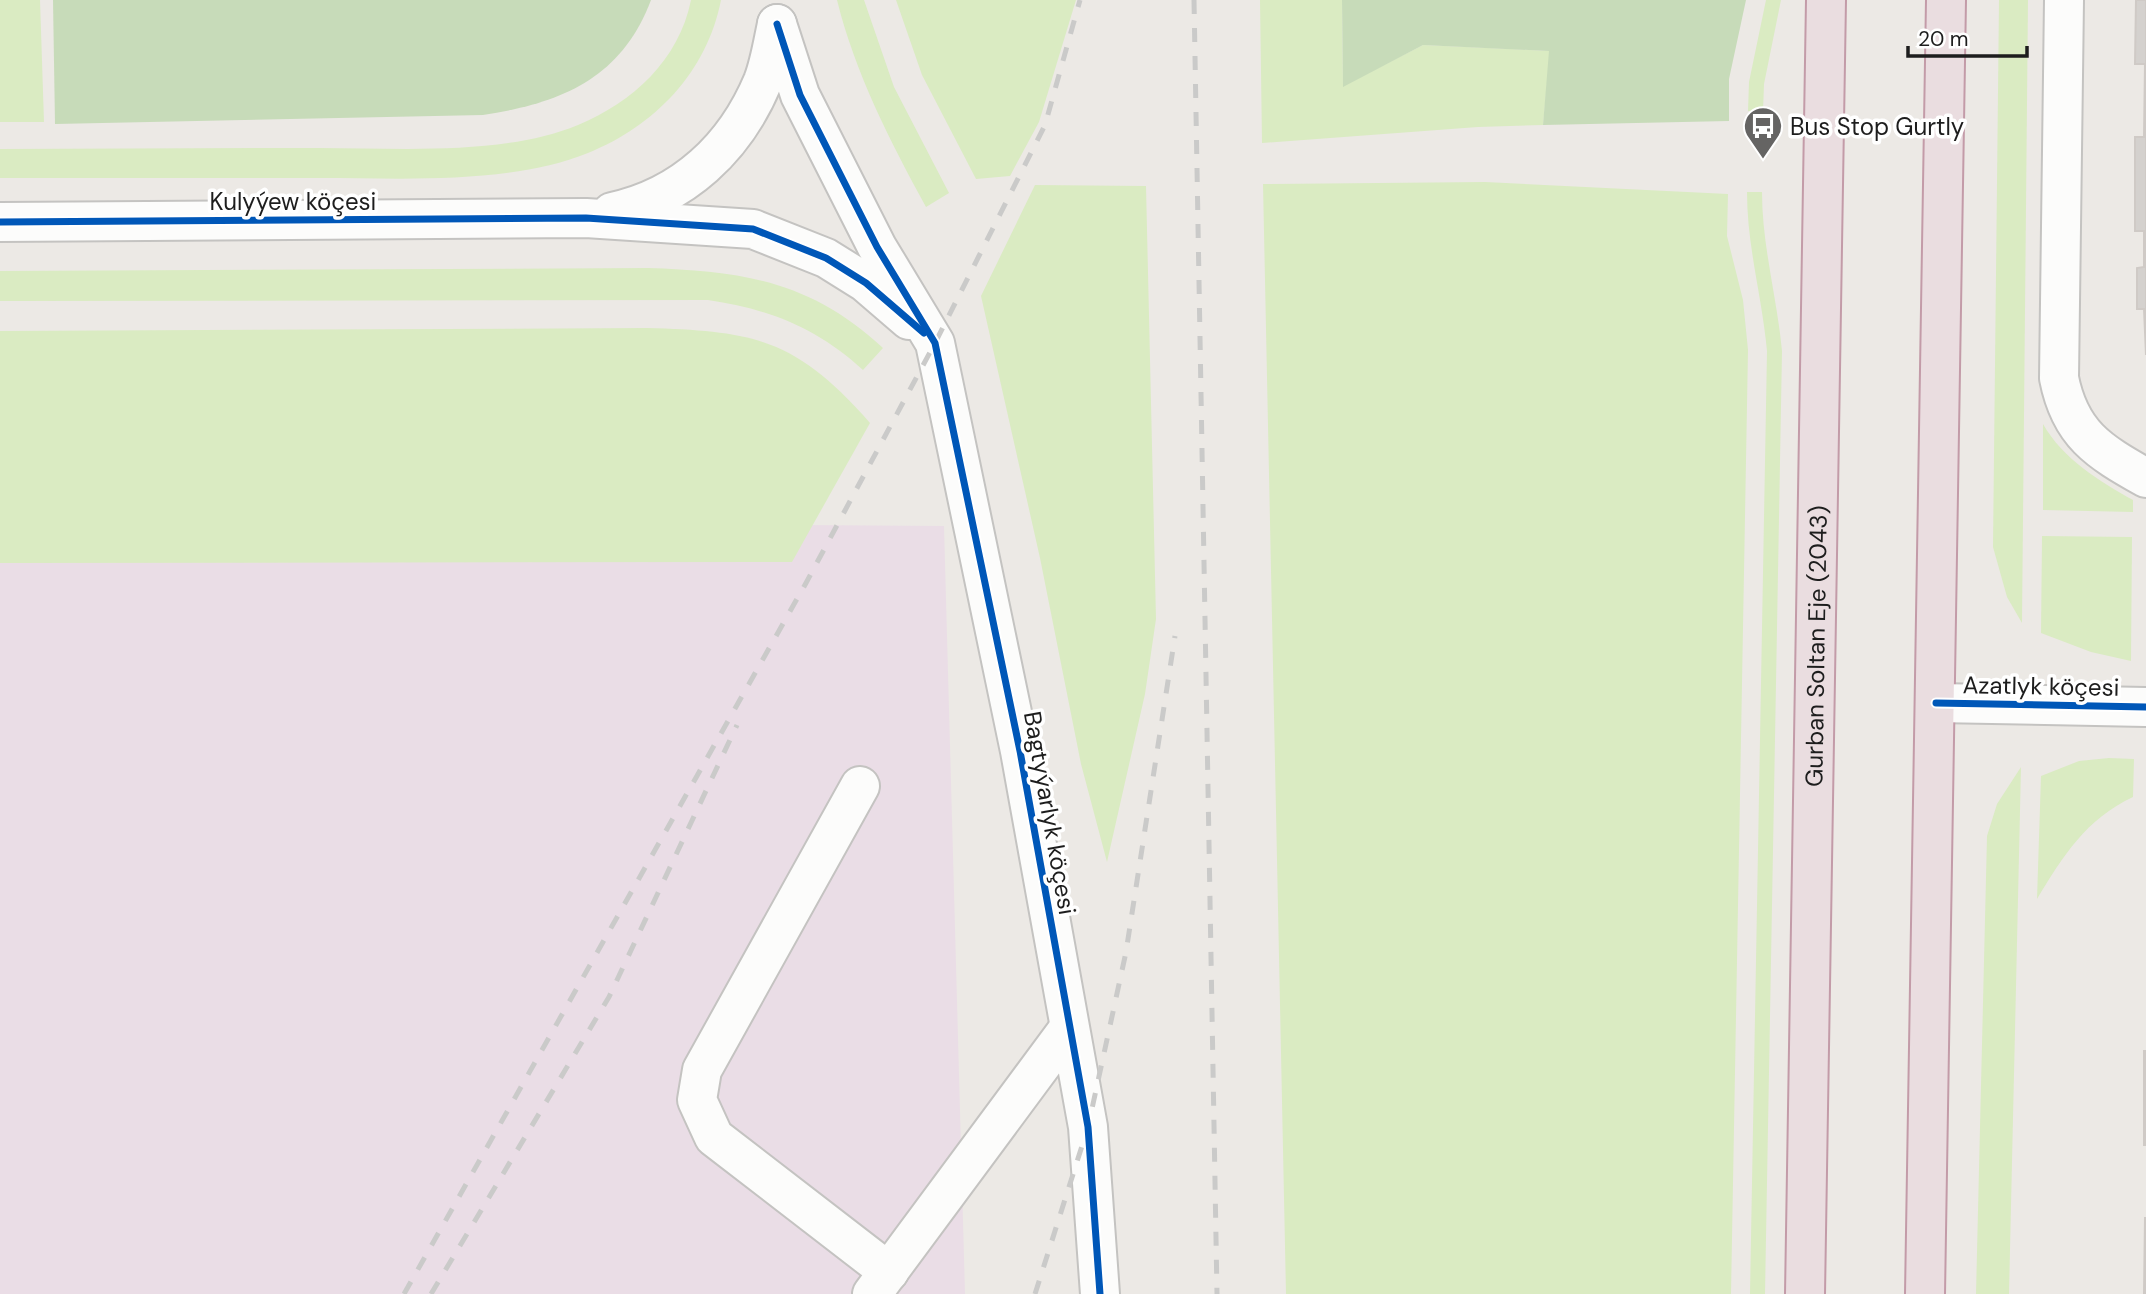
<svg xmlns="http://www.w3.org/2000/svg" width="2146" height="1294" viewBox="0 0 2146 1294" font-family="'DM Sans',sans-serif">
<style>
.industrial{fill:#eadde6}
.grass{fill:#daebc2}
.forest{fill:#c7dbb9}
.building{fill:#d4d1ce;stroke:#cfcac6;stroke-width:2}
.lines{fill:none;stroke-linecap:round;stroke-linejoin:round}
.minor-casing{stroke:#c4c3c1;stroke-width:42}
.highway-casing{stroke:#c39ba8;stroke-width:42}
.minor{stroke:#fcfcfb;stroke-width:38}
.highway{stroke:#eadde0;stroke-width:38}
.rail{stroke:#cacac9;stroke-width:5;stroke-dasharray:14 14;stroke-linecap:butt}
.cycleway-casing{stroke:#fff;stroke-width:11}
.cycleway{stroke:#0057b8;stroke-width:7}
.labels{text-anchor:middle;dominant-baseline:central;stroke-width:7;stroke-linejoin:round;paint-order:stroke}
.poi-label{font-size:24px;fill:#1d1d1d;stroke:#fff;text-anchor:start}
.street-label{font-size:24px;fill:#1d1d1d;stroke:#fff}
</style>
<rect width="100%" height="100%" fill="#ece9e5"/>
<path class="industrial" d="M0,520l944,6 21,768h-965z"/>
<g class="grass">
<path d="M0,0h40l4,122h-44z"/>
<path d="M691,0h30c-14,72 -66,126 -133,153 -80,32 -185,25 -269,25 -106,0 -213,0 -319,0v-29c106,0 213,-1 319,-1 81,0 184,8 259,-23 55,-23 101,-65 113,-125z"/>
<path d="M837,0h27l30,87 55,106 -23,14c-36,-66 -71,-134 -89,-207z"/>
<path d="M896,0h180l-37,122 -29,54 -34,3 -54,-104z"/>
<path d="M1260,0h82l1,86 80,-41 127,6 -7,74 -65,2 -216,16z"/>
<path d="M1766,0h15l-17,84 -1,28 -15,-1 1,-29z"/>
<path d="M1999,0h29l-6,623 -15,-26 -14,-50z"/>
<path d="M1485,182l243,12 -1,42 16,64 5,50 -17,944h-445l-23,-1110z"/>
<path d="M1035,185l111,1 10,433 -11,75 -38,168 -26,-98 -41,-206 -59,-262z"/>
<path d="M1747,192h15c0,54 15,105 20,159l-17,943h-15l17,-943c-5,-55 -20,-104 -20,-159z"/>
<path d="M648,268c94,3 163,13 235,80l-20,22c-46,-42 -94,-61 -155,-70l-708,1v-30z"/>
<path d="M647,328c108,3 149,11 223,95l-78,139 -792,1v-232z"/>
<path d="M2043,424c20,35 56,57 90,76v12l-90,-2z"/>
<path d="M2042,536l90,1 -1,124 -40,-9 -50,-19z"/>
<path d="M2109,758l25,1 -1,38c-47,22 -70,59 -96,102l4,-123 38,-15z"/>
<path d="M2021,767l-12,527h-33l11,-458 10,-32z"/>
</g>
<g class="forest">
<path d="M53,0h598c-30,79 -90,103 -168,115l-428,9z"/>
<path d="M1342,0h404l-17,79v42l-186,4 6,-74 -126,-6 -80,42z"/>
</g>
<g class="building">
<path d="M2136,0h10v355l-2,-46h-7v-41l7,-1v-36h-9v-94h9l1,-73h-10z"/>
<rect x="2144" y="1051" width="2" height="94"/>
<path d="M2145,1218h1v76h-2z"/>
</g>
<g class="lines">
<g class="minor-casing">
<g id="minor">
<path d="M2064,0l-5,378c11,56 39,73 87,100"/>
<path d="M777,24l23,71 77,152 58,96 85,408 68,376 12,167"/>
<path d="M612,212c71,-15 123,-64 151,-131 7,-18 10,-39 14,-57"/>
<path d="M0,222l586,-4 167,11 73,29 40,25 43,37"/>
<path d="M1936,703l210,4"/>
<path d="M860,786l-158,284 -5,30 17,37 175,135"/>
<path d="M872,1294l197,-266"/>
</g>
</g>
<g class="highway-casing">
<g id="highway">
<path id="s1" d="M1805,1294l21,-1294"/>
<path d="M1925,1294l21,-1294"/>
</g>
</g>
<use href="#minor" class="minor"/>
<use href="#highway" class="highway"/>
<g class="rail">
<path d="M1194,0l23,1294"/>
<path d="M404,1294l402,-711 129,-240 110,-218 35,-125"/>
<path d="M431,1294l178,-297 128,-272"/>
<path d="M1035,1294l53,-167 38,-175 49,-316"/>
</g>
<g class="cycleway-casing">
<g id="cycleway">
<path d="M777,24l23,71 77,152 58,96 85,408 68,376 12,167"/>
<path d="M0,222l586,-4 167,11 73,29 40,25 58,50"/>
<path d="M1936,703l210,4"/>
</g>
</g>
<use href="#cycleway" class="cycleway"/>
</g>
<defs>
<g id="bus-pin" transform="scale(2.0125)"><path d="M0 17L-7.5 6A9.5 9.5 0 1 1 7.5 6Z" fill="#656463" stroke="#fff"/><path d="M-5-6H5V4H4V6H2V4H-2V6H-4V4H-5ZM-3.5-4V0h7V-4ZM-3.5 1.2v1.5H-2V1.2ZM2 1.2v1.5H3.5V1.2Z" fill="#fff"/></g>
</defs>
<g fill-rule="evenodd">
<use href="#bus-pin" x="1763" y="126"/>
</g>
<g class="labels">
<g class="poi-label">
<text x="1790" y="126">Bus Stop Gurtly</text>
</g>
<g class="street-label">
<text x="293" y="201">Kulyýew köçesi</text>
<text stroke="none"><textPath href="#s1" startOffset="648">Gurban Soltan Eje (2043)</textPath></text>
<text transform="translate(2041 686) rotate(1)">Azatlyk köçesi</text>
<text transform="translate(1050 813) rotate(80)">Bagtyýarlyk köçesi</text>
</g>
</g>
<path d="M1908 46v10h119v-10" fill="none" stroke="#1d1d1d" stroke-width="3.5"/>
<text x="1918" y="46" font-size="21" fill="#1d1d1d" stroke="#ffffff" stroke-width="5" paint-order="stroke">20 m</text>
</svg>
